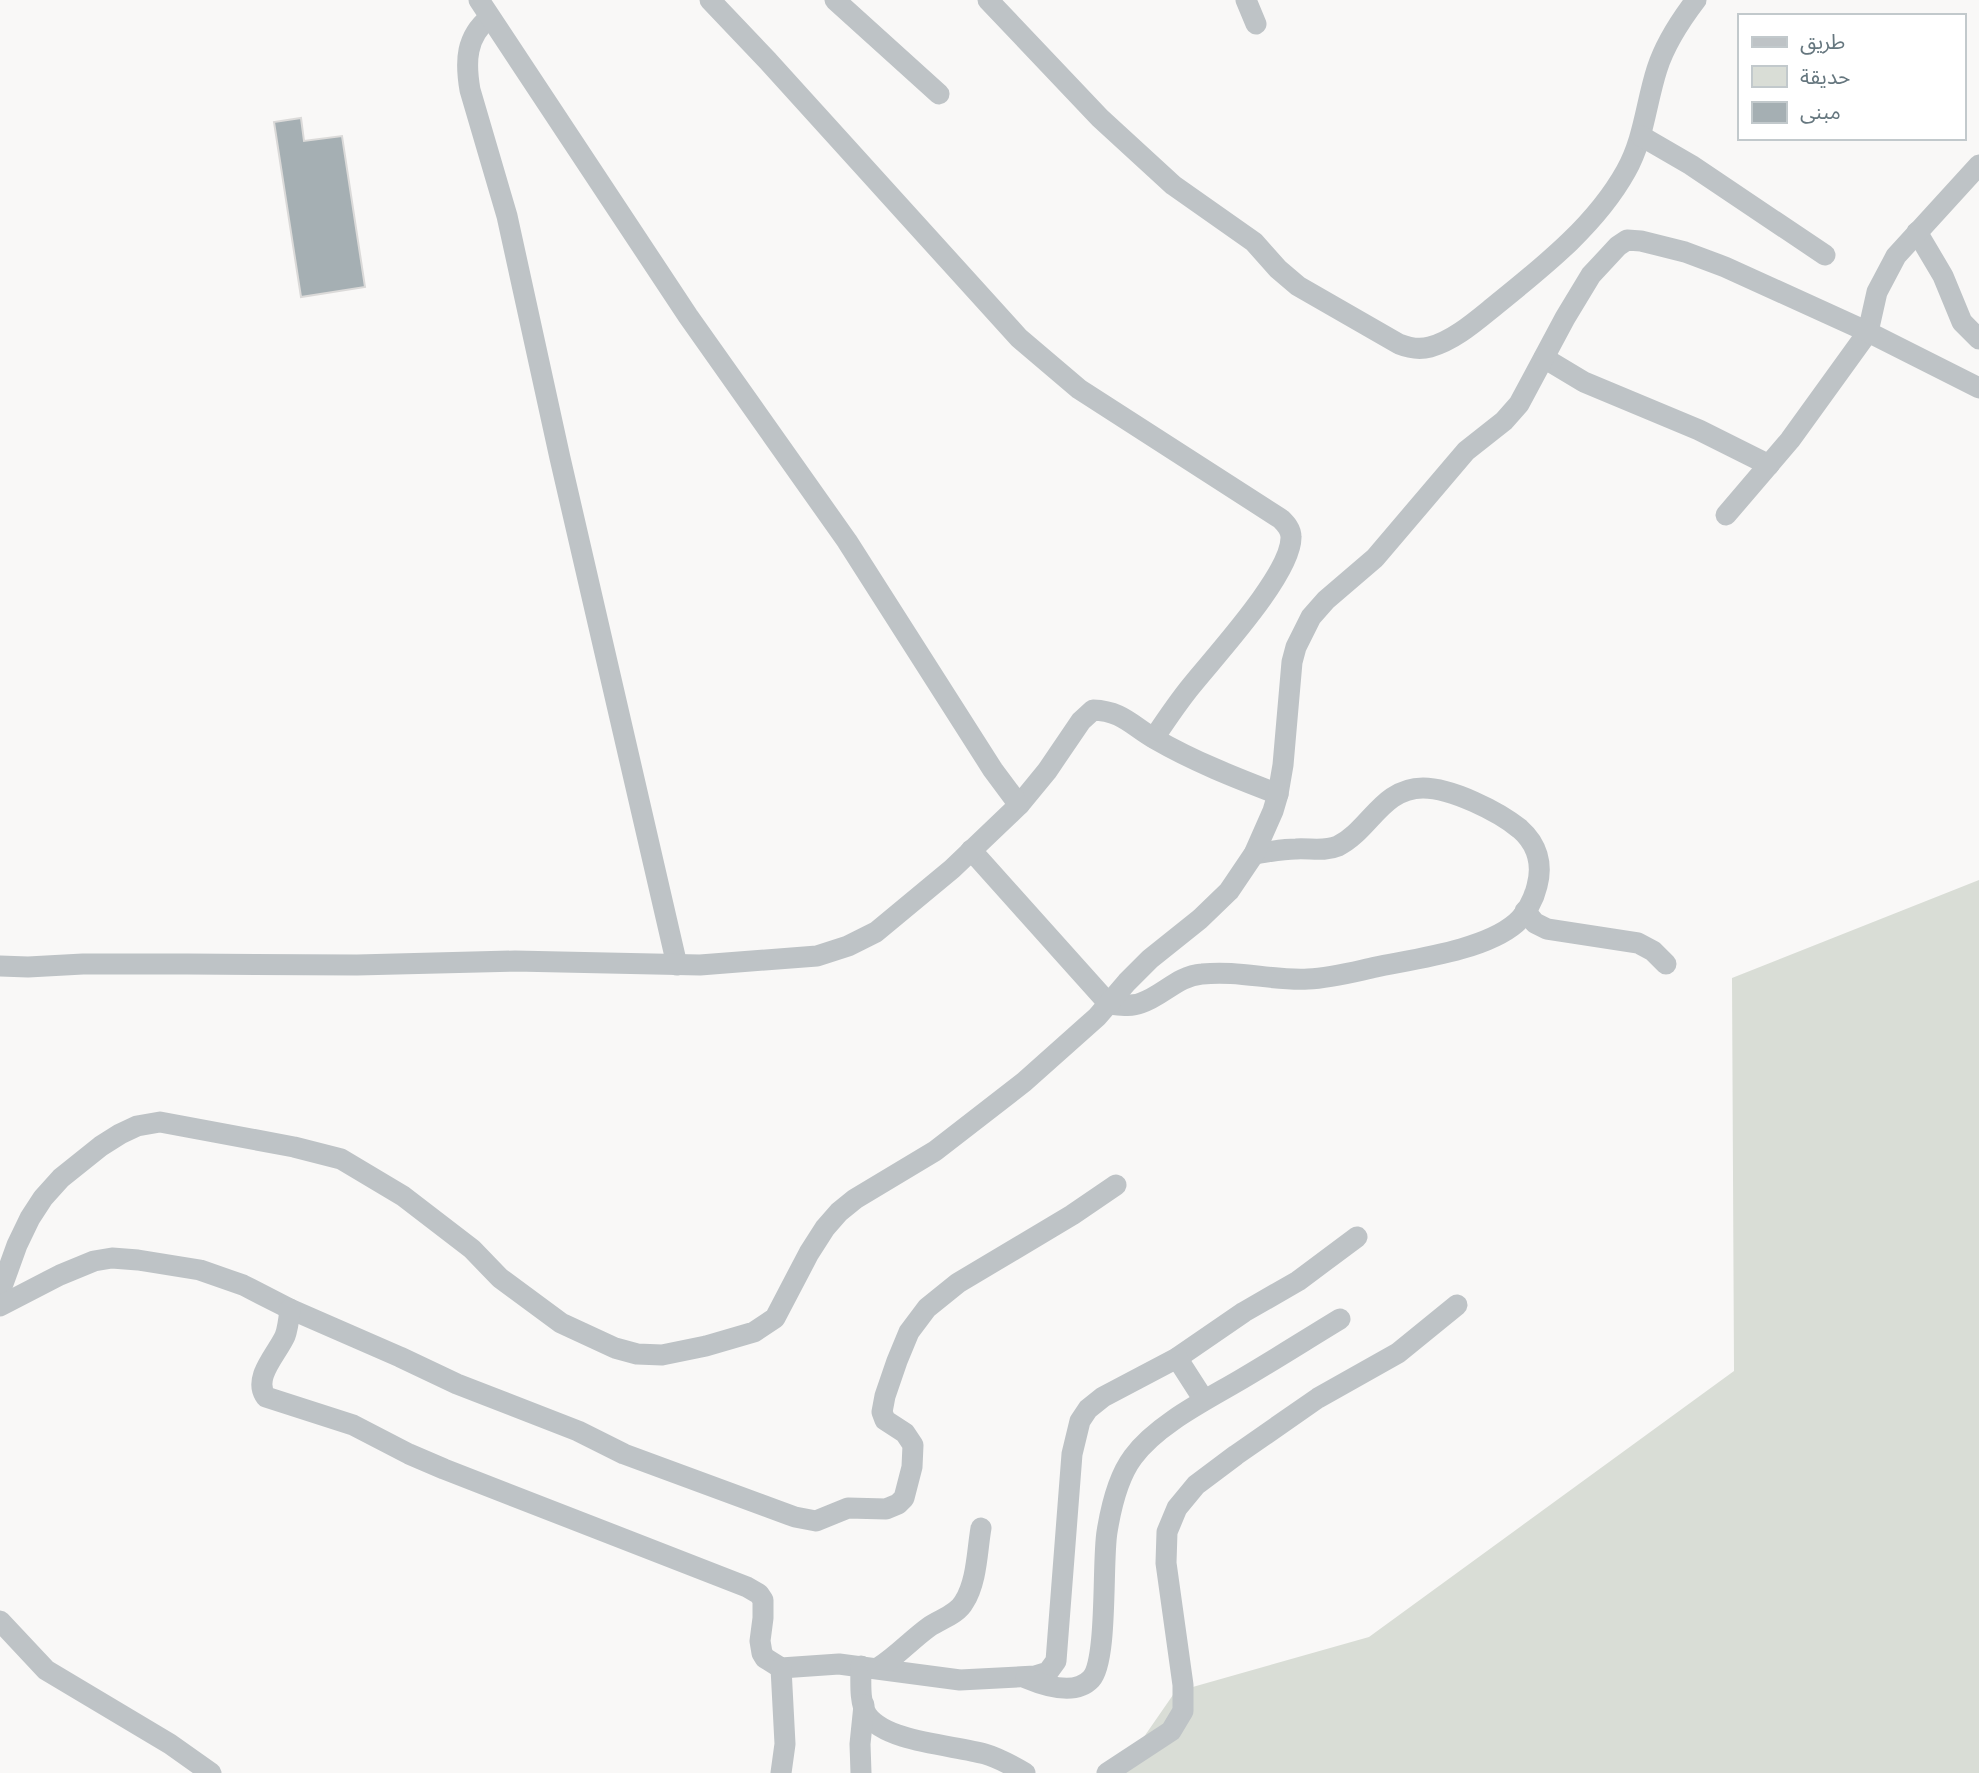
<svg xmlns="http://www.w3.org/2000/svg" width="1979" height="1773" viewBox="0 0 1979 1773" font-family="Arial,'Noto Sans Arabic',sans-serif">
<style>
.green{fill:#d9ddd6}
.building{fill:#a5afb3;stroke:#dbdad9;stroke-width:2}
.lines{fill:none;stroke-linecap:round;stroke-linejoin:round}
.street{stroke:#bec3c6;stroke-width:21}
</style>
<rect width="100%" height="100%" fill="#f9f8f7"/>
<path class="green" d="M1979,880v893h-860l56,-81 194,-55 365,-266 -2,-393z"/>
<path class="building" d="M301,118l3,23 38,-5 23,151 -64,10 -27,-175z"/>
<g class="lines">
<g class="street">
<path d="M710,0l58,61 251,277 60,51 202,130c5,5 10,10 10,18 1,36 -75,118 -99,148 -14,17 -26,35 -38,53"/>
<path d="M835,0l104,94"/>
<path d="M988,0l112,118 73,67 81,57 24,27 20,17 101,58c10,4 20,6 31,3 25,-7 47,-27 67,-43 47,-38 99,-79 129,-133 18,-32 20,-68 31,-102 8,-25 23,-48 39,-69"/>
<path d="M1246,0l10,24"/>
<path d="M489,18c-23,19 -24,43 -19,72l37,126 53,242 117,507"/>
<path d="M1641,136l50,29 134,90"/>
<path d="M1917,232l26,44 19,46 17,17"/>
<path d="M1544,358l40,24 115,48 70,35"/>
<path d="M1726,515l64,-75 78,-108 9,-40 19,-36 83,-91"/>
<path d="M1019,805l28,-34 34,-50 12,-11c29,1 38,15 62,29 38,22 81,39 123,55"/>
<path d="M971,850l138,154c11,1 22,3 32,-1 22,-7 36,-27 61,-29 37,-4 70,7 106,5 23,-1 45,-7 68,-12 39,-8 109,-17 140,-44 10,-9 18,-24 21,-37 6,-22 0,-42 -17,-57 -22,-18 -69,-41 -97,-41 -41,0 -53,42 -85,58 -14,6 -28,2 -42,3 -14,0 -28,3 -42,5"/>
<path d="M1525,911l10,12 12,6 91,14 15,8 13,13"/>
<path d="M0,966l28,1 55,-3h104l170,1 158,-4 185,4 117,-9 31,-10 28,-14 76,-63 67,-64 -26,-35 -146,-229 -159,-225 -209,-316"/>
<path d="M0,1292l17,-47 13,-27 13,-20 18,-20 40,-32 19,-12 17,-8 23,-4 134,25 47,12 62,37 69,53 28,29 61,45 54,25 22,6 25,1 44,-9 48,-14 21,-14 34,-65 16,-25 14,-16 16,-13 80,-48 89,-69 73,-65 30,-35 23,-23 50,-40 29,-28 25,-37 19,-43 5,-17 5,-29 9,-103 4,-15 15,-30 15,-17 49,-42 91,-107 38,-30 15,-17 46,-86 26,-43 27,-29 9,-6 14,1 44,11 40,15 143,65 111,56"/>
<path d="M0,1306l60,-31 34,-14 18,-3 26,2 62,10 43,15 47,24 110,48 57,27 121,47 46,23 171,63 21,4 32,-13 38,1 12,-5 6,-6 8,-31 1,-22 -8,-12 -20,-13 -3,-8 3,-16 12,-35 12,-29 18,-24 31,-25 114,-68 44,-30"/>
<path d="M290,1309c-1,9 -2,19 -5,27 -8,18 -33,42 -19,61l87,28 56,29 35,15 303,118 12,7 4,6v18l-3,23 2,12 3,5 16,10 58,-4 121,16 75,-4 13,-4 8,-11 16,-207 8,-33 8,-12 15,-12 74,-39 67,-46 54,-31 59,-44"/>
<path d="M1177,1358l27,42"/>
<path d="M0,1621l46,49 124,74 41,29"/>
<path d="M861,1666c0,15 -2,36 6,49 20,28 88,30 118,39 14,4 28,12 40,19"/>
<path d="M781,1668l4,76 -4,29"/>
<path d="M878,1668c19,-12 33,-28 51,-41 11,-8 28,-12 35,-25 13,-20 13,-51 17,-74"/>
<path d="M1026,1678c19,8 49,18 65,1 17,-18 11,-118 16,-147 4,-25 11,-55 26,-75 23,-32 73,-57 107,-77 34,-20 67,-41 100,-61"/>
<path d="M861,1773l-1,-29 4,-39"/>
<path d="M1107,1773l64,-42 12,-20v-26l-17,-122 1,-31 10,-24 19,-23 40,-30 82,-57 80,-45 59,-48"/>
</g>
</g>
<rect x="1738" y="14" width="228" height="126" fill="#ffffff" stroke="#c2c9cc" stroke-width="2"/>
<rect x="1752" y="37" width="35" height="10" fill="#bec3c6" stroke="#c2c9cc" stroke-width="2"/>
<text x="1800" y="49" font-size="21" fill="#66777f">طريق</text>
<rect x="1752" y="66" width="35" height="21" fill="#d9ddd6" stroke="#c2c9cc" stroke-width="2"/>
<text x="1800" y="84" font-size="21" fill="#66777f">حديقة</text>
<rect x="1752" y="102" width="35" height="21" fill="#a5afb3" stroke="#c2c9cc" stroke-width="2"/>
<text x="1800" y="119" font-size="21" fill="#66777f">مبنى</text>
</svg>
